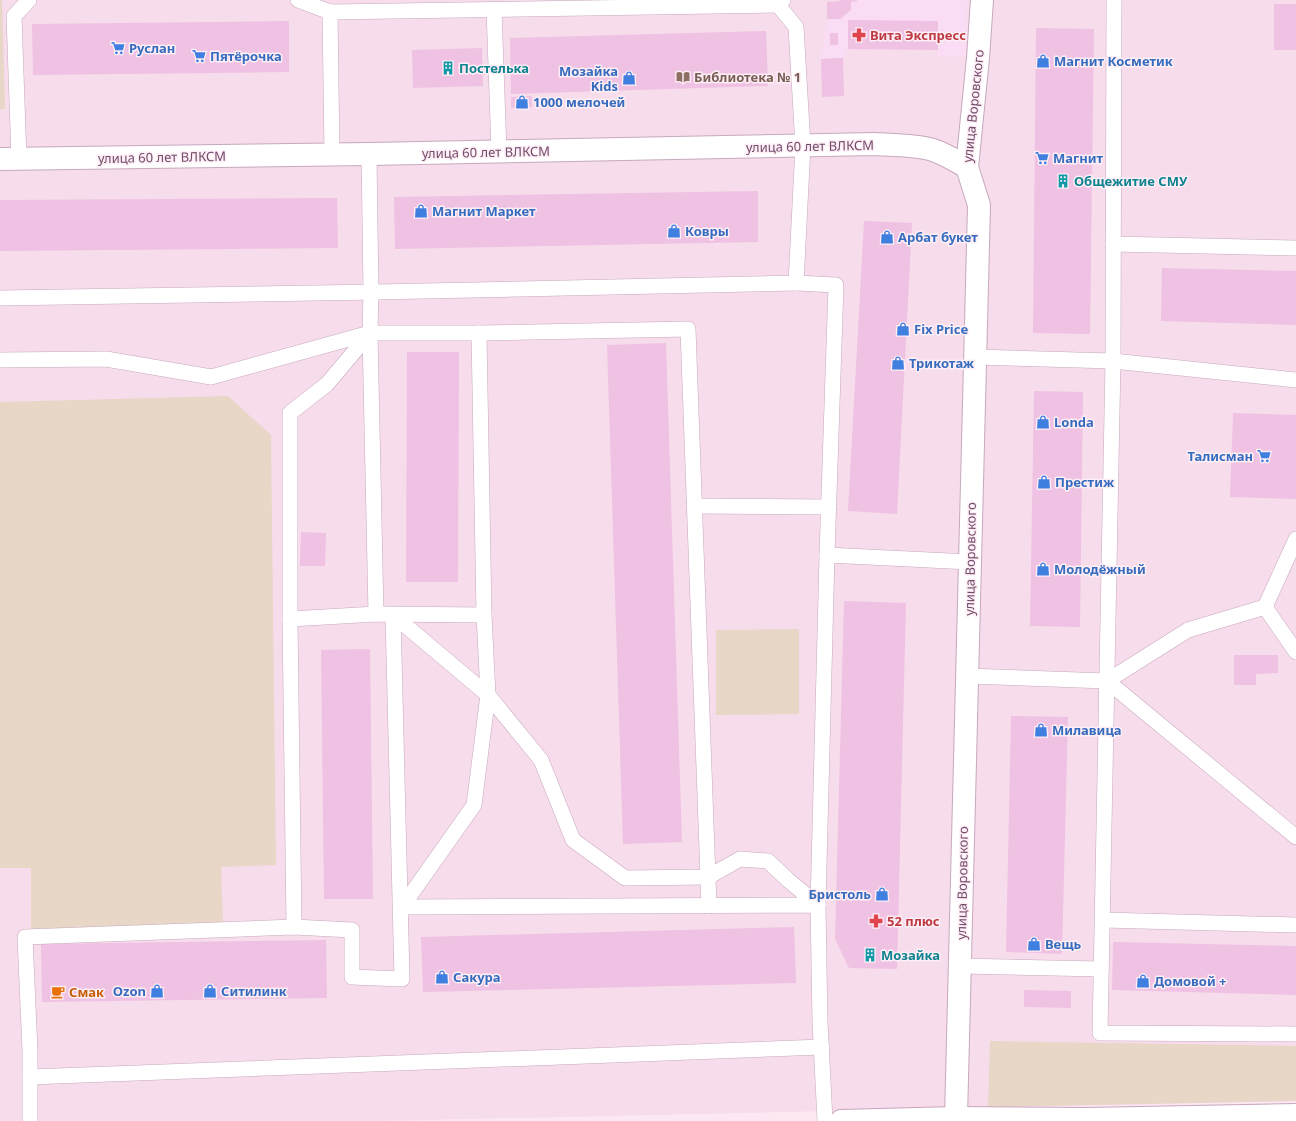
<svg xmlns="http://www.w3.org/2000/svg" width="1296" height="1121" viewBox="0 0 1296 1121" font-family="'Noto Sans',sans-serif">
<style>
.residential{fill:#f7dcec}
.commercial{fill:#fadcf5}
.green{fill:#e8d6c7}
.building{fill:#efc1e2}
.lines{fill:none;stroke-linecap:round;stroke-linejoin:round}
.lane-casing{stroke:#c7a9be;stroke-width:16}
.street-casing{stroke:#c7a9be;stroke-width:24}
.secondary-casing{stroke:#c8a5bd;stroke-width:24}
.lane{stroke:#fff;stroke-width:15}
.street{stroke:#fff;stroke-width:22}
.secondary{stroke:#fff;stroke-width:22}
.labels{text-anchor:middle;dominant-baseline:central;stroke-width:3;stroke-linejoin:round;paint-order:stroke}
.health-label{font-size:13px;font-weight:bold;fill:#be3a42;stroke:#feeef6;text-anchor:start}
.shop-label{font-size:13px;font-weight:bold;fill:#366cbe;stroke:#feeef6;text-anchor:start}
.culture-label{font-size:13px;font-weight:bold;fill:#0d838f;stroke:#feeef6;text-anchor:start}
.education-label{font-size:13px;font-weight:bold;fill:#785e54;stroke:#feeef6;text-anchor:start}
.street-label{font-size:13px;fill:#734d6b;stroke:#feeef6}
.food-label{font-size:13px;font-weight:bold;fill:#c56008;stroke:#feeef6;text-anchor:start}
</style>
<rect width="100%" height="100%" fill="#fbe8f2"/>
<path class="residential" d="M0,0h1296v1101l-919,20h-377z"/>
<path class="commercial" d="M840,0h127l-1,57h-28v-7l-90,-1 -5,9 -22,1 6,-40v-17l13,-1z"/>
<g class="green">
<path d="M0,0h2l3,109h-5z"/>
<path d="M228,396l43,39 5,430 -55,2 2,57 -192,5v-61h-31v-466z"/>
<path d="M799,629v85l-83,1v-85z"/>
<path d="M990,1041l306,5v55l-308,6z"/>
</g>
<g class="building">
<path d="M840,0h17v1l-6,1v8l-11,9h-13v-17l13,-1z"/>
<rect x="1274" y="4" width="22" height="46"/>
<path d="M848,20l90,1v29l-90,-1z"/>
<path d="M289,21v51l-256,3 -1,-51z"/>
<path d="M1036,28l58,1 -4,305 -57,-1z"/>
<path d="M766,31l2,55 -257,8 -1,-56z"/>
<rect x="830" y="33" width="8" height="12"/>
<path d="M482,48l1,38 -70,2 -1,-38z"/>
<path d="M838,58h5l1,38 -22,1 -1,-38z"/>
<path d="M532,96v11l-21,1v-11z"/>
<path d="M758,191v51l-363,7 -1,-52z"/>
<path d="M337,198l1,50 -338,3v-51z"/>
<path d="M864,221l48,2 -15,291 -49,-3z"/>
<path d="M1162,268l134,3v54l-135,-4z"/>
<path d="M666,343l16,499 -59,2 -16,-499z"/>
<path d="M407,352h52l-1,230h-52z"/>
<path d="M1034,391l49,1 -3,235 -50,-1z"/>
<path d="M1233,413l63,2v84l-66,-2z"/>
<path d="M301,532l25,1 -1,33h-25z"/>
<path d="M844,601l62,2 -9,366 -48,-1 -14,-29z"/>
<path d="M370,649l3,250h-49l-3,-249z"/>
<path d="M1234,655h44v18l-22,1v11h-22z"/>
<path d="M1011,716l57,1 -6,237 -56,-2z"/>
<path d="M794,927l2,56 -373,9 -2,-55z"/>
<path d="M326,940l1,58 -285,4 -1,-58z"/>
<path d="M1113,942l183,4v49l-184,-5z"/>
<path d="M1024,990l47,1v17l-47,-1z"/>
</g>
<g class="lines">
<g class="lane-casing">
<g id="lane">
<path d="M298,0l32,12"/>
<path d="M1114,0l-1,361 -13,672 196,1"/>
<path d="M494,9l5,143"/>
<path d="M332,154l-2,-142 448,-7 5,-5"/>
<path d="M369,154l2,138 -1,41 6,281"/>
<path d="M19,159l-5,-143 15,-16"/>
<path d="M1113,244l183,4"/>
<path d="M796,283l40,2 -9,270 -9,350"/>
<path d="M0,298l376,-6 420,-9 7,-137 -7,-119 -18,-22"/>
<path d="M479,333l209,-4 21,577"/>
<path d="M975,357l138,4 183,19"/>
<path d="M0,360l106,-1 105,18 159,-44h109l5,282 -108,-1 -86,5v-206l37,-29 43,-51"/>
<path d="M694,506l135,1"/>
<path d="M827,555l143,7"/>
<path d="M1265,607l31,-68"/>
<path d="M393,615l95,80 53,65 32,80 52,38 83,-1 32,-18 28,2 20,19 30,25"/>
<path d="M290,619l4,308"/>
<path d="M967,676l140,5 81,-51 77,-23 31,45"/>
<path d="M1107,681l189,156"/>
<path d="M402,907l416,-2 2,117 5,99"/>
<path d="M402,907l72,-102 14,-110 -4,-80"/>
<path d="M1103,920l193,5"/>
<path d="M961,966l140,3"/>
<path d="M30,1077l792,-30"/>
<path d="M30,1121v-70l-5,-114 269,-10 58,3v47l50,2 -9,-364"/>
</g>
</g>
<g class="street-casing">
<g id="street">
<path d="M0,159l369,-5 505,-10c17,1 43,1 59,6 12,4 23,11 34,17"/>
<path d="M956,1118l23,-913 -12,-38 11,-109 4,-58"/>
</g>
</g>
<g class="secondary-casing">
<path id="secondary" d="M841,1121l115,-3 129,1 211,-4"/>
</g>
<use href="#lane" class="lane"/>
<use href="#street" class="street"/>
<use href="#secondary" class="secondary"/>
</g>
<defs>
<g id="pharmacy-bare" transform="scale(1.08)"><path d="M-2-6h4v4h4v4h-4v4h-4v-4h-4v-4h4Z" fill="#e0444e" stroke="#feeef6" stroke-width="2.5" paint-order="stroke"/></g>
<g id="supermarket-bare" transform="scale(1.08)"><path d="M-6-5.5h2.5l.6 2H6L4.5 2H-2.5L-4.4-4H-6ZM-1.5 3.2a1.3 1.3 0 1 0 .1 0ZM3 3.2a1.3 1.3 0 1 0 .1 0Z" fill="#3f7fe0" stroke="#feeef6" stroke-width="2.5" paint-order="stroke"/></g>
<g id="shop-bare" transform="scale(1.08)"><path d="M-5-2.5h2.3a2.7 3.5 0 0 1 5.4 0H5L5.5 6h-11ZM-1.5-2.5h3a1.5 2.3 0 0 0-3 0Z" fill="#3f7fe0" stroke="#feeef6" stroke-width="2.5" paint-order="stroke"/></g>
<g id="building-bare" transform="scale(1.08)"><path d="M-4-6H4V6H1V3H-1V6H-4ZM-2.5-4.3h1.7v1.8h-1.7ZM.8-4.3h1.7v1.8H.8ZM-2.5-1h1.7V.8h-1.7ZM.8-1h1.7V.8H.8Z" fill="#0f9aa8" stroke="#feeef6" stroke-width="2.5" paint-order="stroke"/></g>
<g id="library-bare" transform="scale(1.08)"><path d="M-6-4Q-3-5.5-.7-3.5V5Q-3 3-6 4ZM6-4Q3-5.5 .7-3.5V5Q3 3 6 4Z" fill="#8d6e63" stroke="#feeef6" stroke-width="2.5" paint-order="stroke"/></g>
<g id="cafe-bare" transform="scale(1.08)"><path d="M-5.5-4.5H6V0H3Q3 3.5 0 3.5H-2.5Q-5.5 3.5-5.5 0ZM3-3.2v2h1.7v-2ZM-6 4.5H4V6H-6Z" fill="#e8710a" stroke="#feeef6" stroke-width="2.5" paint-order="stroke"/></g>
</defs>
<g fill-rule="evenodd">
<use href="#pharmacy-bare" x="859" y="35"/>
<use href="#supermarket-bare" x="118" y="48"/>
<use href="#supermarket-bare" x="199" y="56"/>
<use href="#shop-bare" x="1043" y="61"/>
<use href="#building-bare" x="448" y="68"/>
<use href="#library-bare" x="683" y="77"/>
<use href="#shop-bare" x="629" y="78"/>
<use href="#shop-bare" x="522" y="102"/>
<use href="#supermarket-bare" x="1042" y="158"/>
<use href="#building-bare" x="1063" y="181"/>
<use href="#shop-bare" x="421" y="211"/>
<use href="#shop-bare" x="674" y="231"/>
<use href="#shop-bare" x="887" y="237"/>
<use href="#shop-bare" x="903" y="329"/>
<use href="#shop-bare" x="898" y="363"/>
<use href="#shop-bare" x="1043" y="422"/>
<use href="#supermarket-bare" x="1264" y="456"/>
<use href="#shop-bare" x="1044" y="482"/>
<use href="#shop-bare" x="1043" y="569"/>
<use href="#shop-bare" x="1041" y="730"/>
<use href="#shop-bare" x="882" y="894"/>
<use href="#pharmacy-bare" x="876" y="921"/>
<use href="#shop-bare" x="1034" y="944"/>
<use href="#building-bare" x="870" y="955"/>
<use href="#shop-bare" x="442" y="977"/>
<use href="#shop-bare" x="1143" y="981"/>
<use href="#shop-bare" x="157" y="991"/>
<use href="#shop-bare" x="210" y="991"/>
<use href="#cafe-bare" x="58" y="992"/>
</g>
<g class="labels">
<g class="health-label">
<text x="870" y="35">Вита Экспресс</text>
<text x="887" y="921">52 плюс</text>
</g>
<g class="shop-label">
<text x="129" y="48">Руслан</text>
<text x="210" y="56">Пятёрочка</text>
<text x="1054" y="61">Магнит Косметик</text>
<text x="618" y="71" text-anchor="end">Мозайка<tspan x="618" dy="15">Kids</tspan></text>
<text x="533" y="102">1000 мелочей</text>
<text x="1053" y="158">Магнит</text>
<text x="432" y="211">Магнит Маркет</text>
<text x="685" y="231">Ковры</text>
<text x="898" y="237">Арбат букет</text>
<text x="914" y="329">Fix Price</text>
<text x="909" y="363">Трикотаж</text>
<text x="1054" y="422">Londa</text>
<text x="1253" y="456" text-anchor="end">Талисман</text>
<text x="1055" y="482">Престиж</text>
<text x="1054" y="569">Молодёжный</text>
<text x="1052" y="730">Милавица</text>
<text x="871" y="894" text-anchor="end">Бристоль</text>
<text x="1045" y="944">Вещь</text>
<text x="453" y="977">Сакура</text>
<text x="1154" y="981">Домовой +</text>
<text x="146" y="991" text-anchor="end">Ozon</text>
<text x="221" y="991">Ситилинк</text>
</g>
<g class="culture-label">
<text x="459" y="68">Постелька</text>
<text x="1074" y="181">Общежитие СМУ</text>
<text x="881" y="955">Мозайка</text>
</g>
<g class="education-label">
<text x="694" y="77">Библиотека № 1</text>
</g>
<g class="street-label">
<text transform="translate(973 106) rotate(-84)">улица Воровского</text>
<text transform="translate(810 146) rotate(-1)">улица 60 лет ВЛКСМ</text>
<text transform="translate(486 152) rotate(-1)">улица 60 лет ВЛКСМ</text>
<text transform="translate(162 157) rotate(-1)">улица 60 лет ВЛКСМ</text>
<text transform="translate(970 559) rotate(-89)">улица Воровского</text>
<text transform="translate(962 883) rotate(-89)">улица Воровского</text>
</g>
<g class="food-label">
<text x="69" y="992">Смак</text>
</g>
</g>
</svg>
